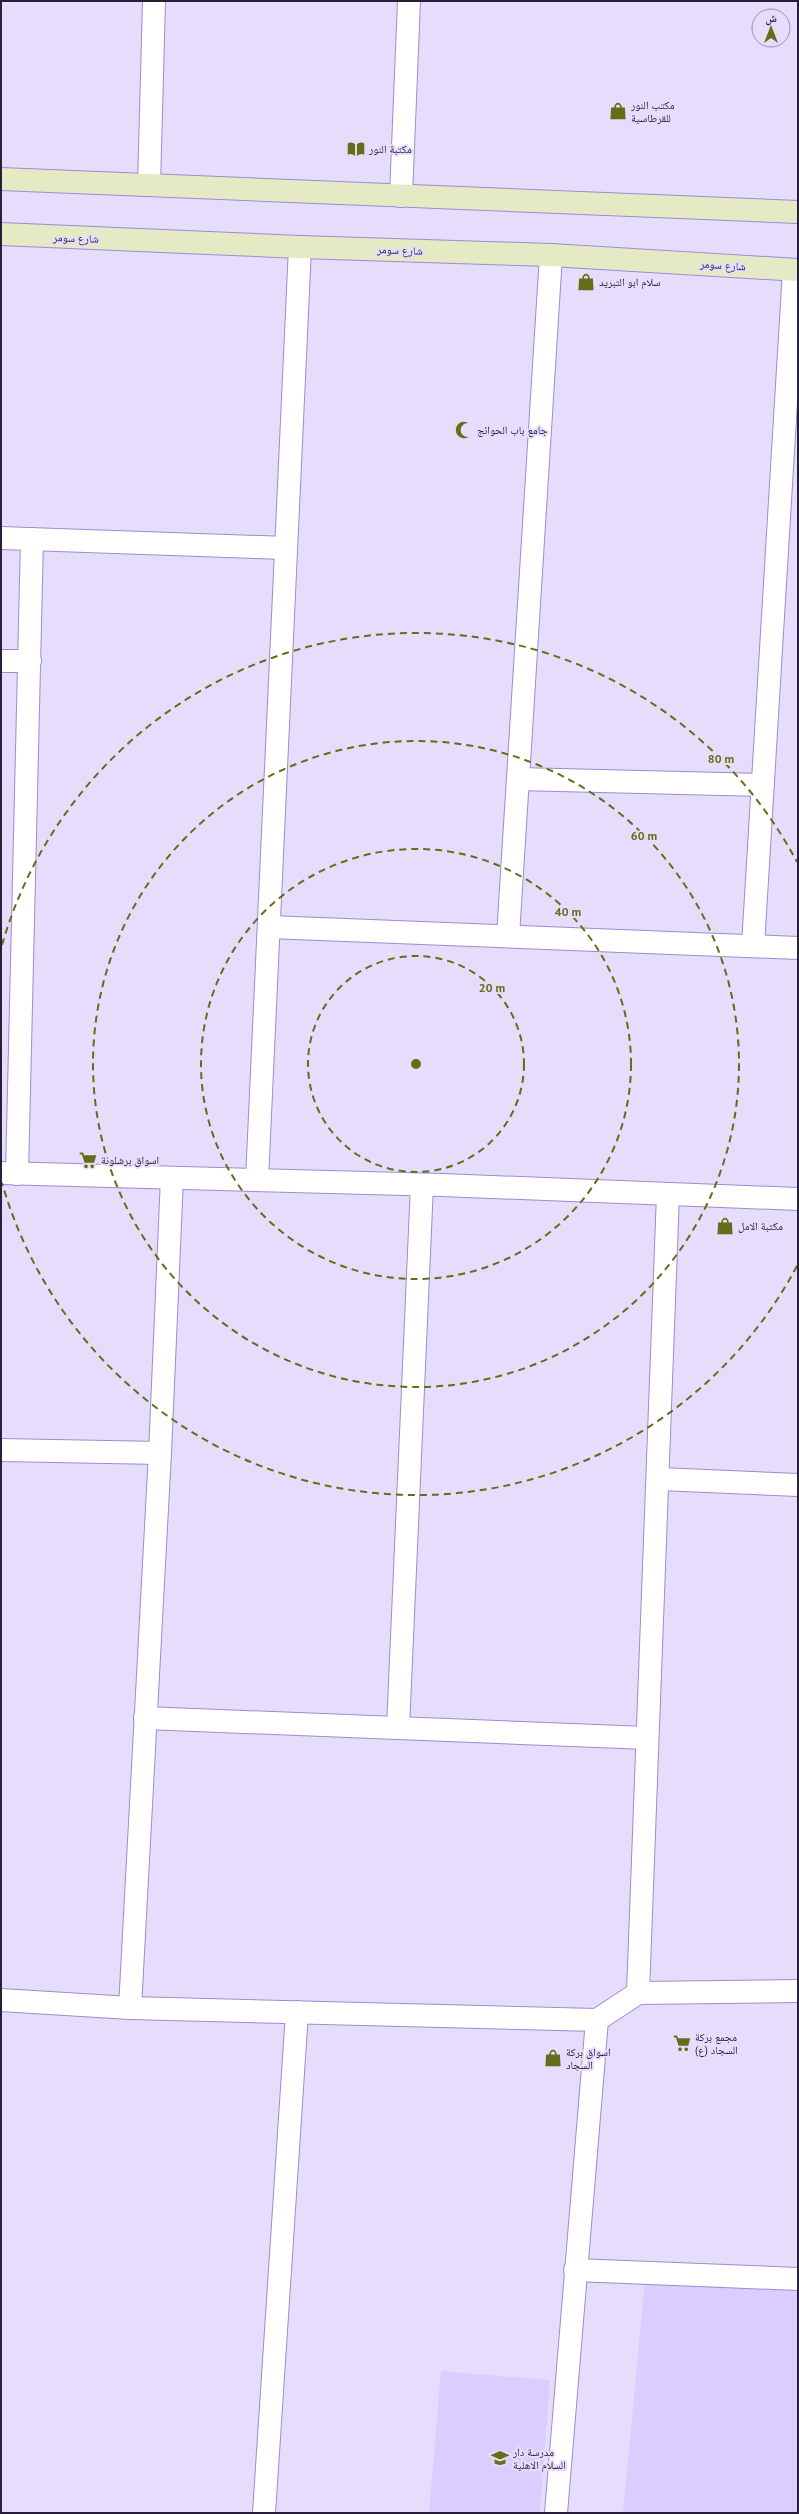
<svg xmlns="http://www.w3.org/2000/svg" width="799" height="2514" viewBox="0 0 799 2514" font-family="'PT Sans','Noto Naskh Arabic',sans-serif">
<style>
.built{fill:#dbcdff}
.lines{fill:none;stroke-linecap:round;stroke-linejoin:round}
.street-casing{stroke:#a08ad1;stroke-width:24}
.secondary-casing{stroke:#a08ad1;stroke-width:24}
.street{stroke:#fff;stroke-width:22}
.secondary{stroke:#e4eac4;stroke-width:22}
.ring{fill:none;stroke:#626e18;stroke-width:2;stroke-dasharray:7 5}
.labels{text-anchor:middle;dominant-baseline:central;stroke-width:4;stroke-linejoin:round;paint-order:stroke}
.poi-label{font-size:11px;fill:#271e3a;stroke:#e6ddfc;text-anchor:start}
.street-label{font-size:11px;fill:#271e3a;stroke:#e6ddfc}
.centre{fill:#626e18;stroke:#e6ddfc;stroke-width:2}
.ring-label{font-size:12px;text-anchor:middle;font-weight:bold;fill:#626e18;stroke:#e6ddfc;stroke-width:4;stroke-linejoin:round;paint-order:stroke}
</style>
<rect width="100%" height="100%" fill="#e6ddfc"/>
<g class="built">
<path d="M645,2280l153,9v224h-175z"/>
<path d="M441,2371l109,9 -10,133h-111z"/>
</g>
<g class="lines">
<g class="street-casing">
<g id="street">
<path d="M149,185l5,-184"/>
<path d="M401,196l8,-195"/>
<path d="M1,538l285,10"/>
<path d="M1,661h29"/>
<path d="M518,779l245,6"/>
<path d="M269,927l529,21"/>
<path d="M508,936l43,-681"/>
<path d="M753,946l41,-676"/>
<path d="M1,1173l441,12 356,14"/>
<path d="M17,1174l15,-635"/>
<path d="M257,1180l43,-933"/>
<path d="M1,1450l159,3"/>
<path d="M660,1479l138,6"/>
<path d="M145,1718l502,20"/>
<path d="M398,1728l24,-543"/>
<path d="M638,1993l160,-2"/>
<path d="M1,2000l129,8 467,12 41,-27c9,-266 22,-532 30,-799"/>
<path d="M130,2008l30,-555 12,-275"/>
<path d="M575,2270l223,9"/>
<path d="M264,2513l33,-501"/>
<path d="M556,2513l41,-493"/>
</g>
</g>
<g class="secondary-casing">
<g id="secondary">
<path d="M1,179l797,33"/>
<path d="M1,234l299,13 251,8 247,15"/>
</g>
</g>
<use href="#street" class="street"/>
<use href="#secondary" class="secondary"/>
</g>
<g class="ring">
<circle cx="416" cy="1064" r="108"/>
<circle cx="416" cy="1064" r="215"/>
<circle cx="416" cy="1064" r="323"/>
<path d="M797 1266A431 431 0 0 1 2 1183M2 945A431 431 0 0 1 797 862"/>
</g>
<defs>
<g id="shop-bare" transform="scale(1.38)"><path d="M-5-2.5h2.3a2.7 3.5 0 0 1 5.4 0H5L5.5 6h-11ZM-1.5-2.5h3a1.5 2.3 0 0 0-3 0Z" fill="#626e18" stroke="#e6ddfc" stroke-width="2.5" paint-order="stroke"/></g>
<g id="library-bare" transform="scale(1.38)"><path d="M-6-4Q-3-5.5-.7-3.5V5Q-3 3-6 4ZM6-4Q3-5.5 .7-3.5V5Q3 3 6 4Z" fill="#626e18" stroke="#e6ddfc" stroke-width="2.5" paint-order="stroke"/></g>
<g id="mosque-bare" transform="scale(1.38)"><path d="M3.5-4.9A6 6 0 1 0 3.5 4.9A5 5 0 1 1 3.5-4.9Z" fill="#626e18" stroke="#e6ddfc" stroke-width="2.5" paint-order="stroke"/></g>
<g id="supermarket-bare" transform="scale(1.38)"><path d="M-6-5.5h2.5l.6 2H6L4.5 2H-2.5L-4.4-4H-6ZM-1.5 3.2a1.3 1.3 0 1 0 .1 0ZM3 3.2a1.3 1.3 0 1 0 .1 0Z" fill="#626e18" stroke="#e6ddfc" stroke-width="2.5" paint-order="stroke"/></g>
<g id="school-bare" transform="scale(1.38)"><path d="M0-5L7-2L0 1L-7-2ZM-4 1L0 2.5L4 1V4Q0 6-4 4Z" fill="#626e18" stroke="#e6ddfc" stroke-width="2.5" paint-order="stroke"/></g>
</defs>
<g fill-rule="evenodd">
<use href="#shop-bare" x="618" y="111"/>
<use href="#library-bare" x="356" y="149"/>
<use href="#shop-bare" x="586" y="282"/>
<use href="#mosque-bare" x="464" y="430"/>
<use href="#supermarket-bare" x="88" y="1160"/>
<use href="#shop-bare" x="725" y="1226"/>
<use href="#supermarket-bare" x="682" y="2043"/>
<use href="#shop-bare" x="553" y="2058"/>
<use href="#school-bare" x="500" y="2458"/>
</g>
<g class="labels">
<g class="poi-label">
<text x="631" y="105">مكتب النور<tspan x="631" dy="13">للقرطاسية</tspan></text>
<text x="369" y="149">مكتبة النور</text>
<text x="599" y="282">سلام ابو التبريد</text>
<text x="477" y="430">جامع باب الحوائج</text>
<text x="101" y="1160">اسواق برشلونة</text>
<text x="738" y="1226">مكتبة الامل</text>
<text x="695" y="2037">مجمع بركة<tspan x="695" dy="13">السجاد (ع)</tspan></text>
<text x="566" y="2052">اسواق بركة<tspan x="566" dy="13">السجاد</tspan></text>
<text x="513" y="2452">مدرسة دار<tspan x="513" dy="13">السلام الاهلية</tspan></text>
</g>
<g class="street-label">
<text transform="translate(76 238) rotate(2)">شارع سومر</text>
<text transform="translate(400 250) rotate(2)">شارع سومر</text>
<text transform="translate(723 265) rotate(4)">شارع سومر</text>
</g>
</g>
<circle cx="416" cy="1064" r="6" class="centre"/>
<g class="ring-label">
<text x="721" y="763">80 m</text>
<text x="644" y="840">60 m</text>
<text x="568" y="916">40 m</text>
<text x="492" y="992">20 m</text>
</g>
<rect width="799" height="2514" fill="none" stroke="#271e3a" stroke-width="4"/>
<g transform="translate(771 28)"><circle r="19" fill="#e6ddfc" stroke="#9a91ae"/>
<path d="M0-3L7 15L0 10L-7 15Z" fill="#626e18"/>
<text y="-6" font-size="11" font-weight="bold" text-anchor="middle" fill="#271e3a">ش</text>
</g>
</svg>
